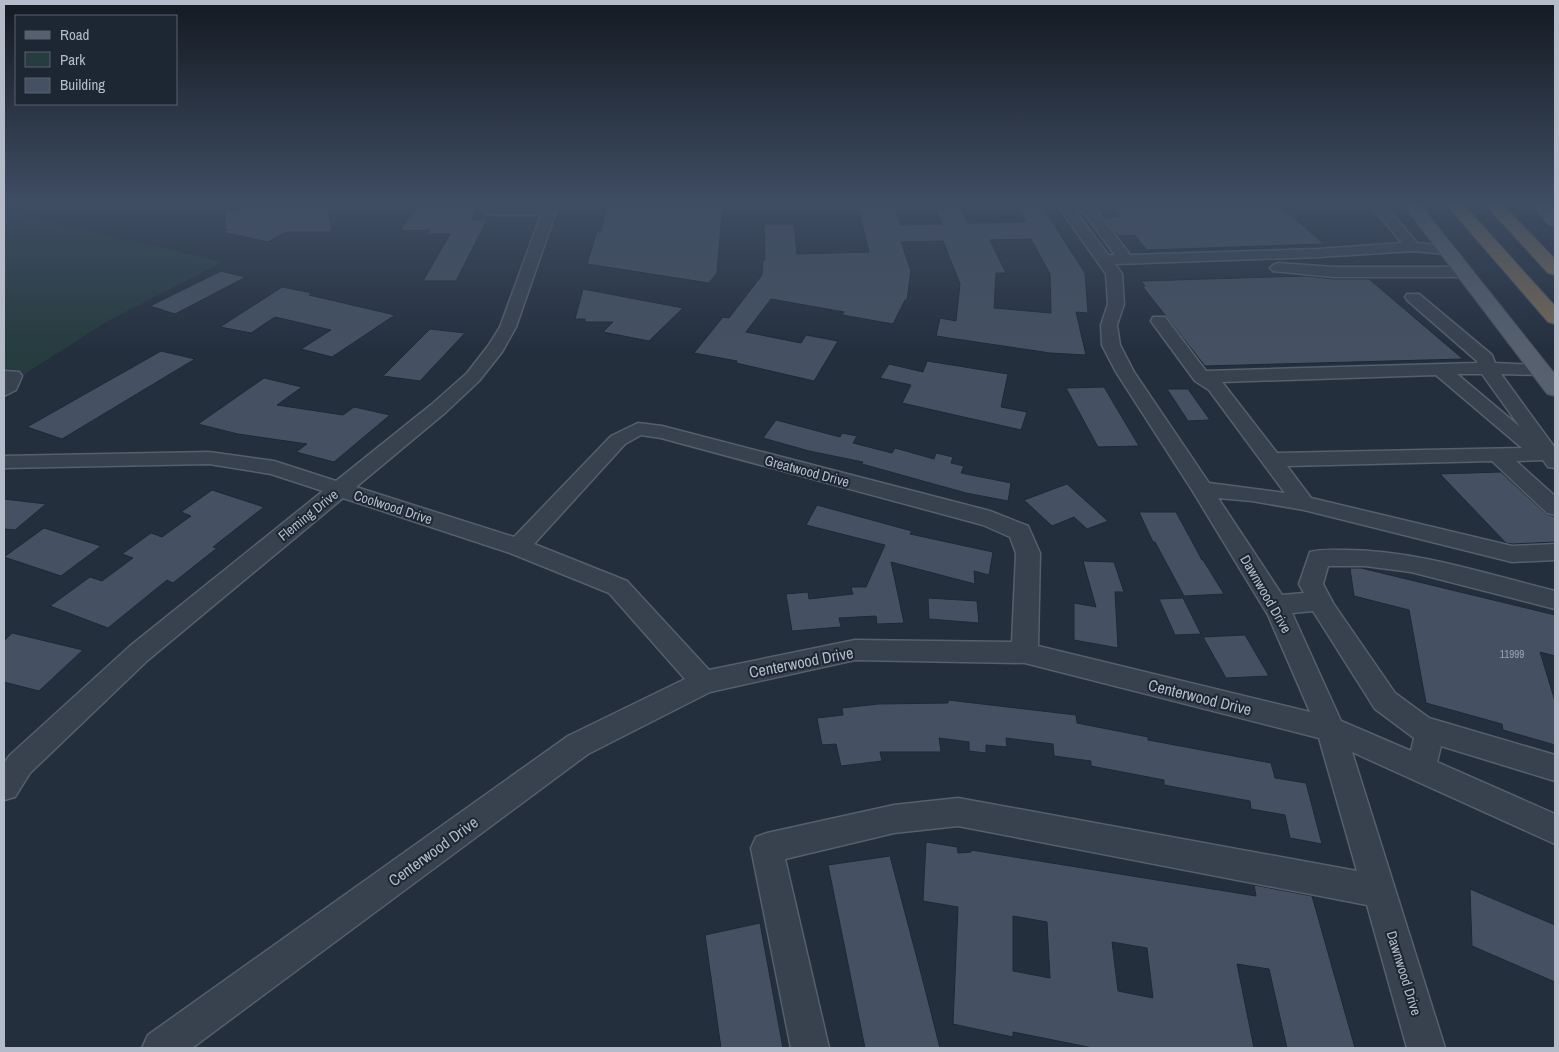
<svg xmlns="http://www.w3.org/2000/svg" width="1559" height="1052" viewBox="0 0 1559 1052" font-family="'Archivo Narrow',sans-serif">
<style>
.green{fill:#263c3f}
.building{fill:#455162;stroke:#1f2835;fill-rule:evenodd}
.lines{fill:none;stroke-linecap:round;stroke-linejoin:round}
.minor-casing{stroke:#565f6c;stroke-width:3}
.major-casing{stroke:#414a57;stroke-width:2}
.highway-casing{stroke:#434c59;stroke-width:2}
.minor{fill:#38414e;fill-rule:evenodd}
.major{fill:#56606e;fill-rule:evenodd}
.highway{fill:#746855;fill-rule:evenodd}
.labels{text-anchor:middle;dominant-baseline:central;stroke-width:4;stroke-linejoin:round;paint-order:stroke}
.number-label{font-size:11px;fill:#98a1af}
.street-label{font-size:14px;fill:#b4bcc9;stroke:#1d2633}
.near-street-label{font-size:16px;fill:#b4bcc9;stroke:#1d2633}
</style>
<rect width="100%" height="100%" fill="#242f3e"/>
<path class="green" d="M8,212l214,50 -114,59 -104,66v-172z"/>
<g class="building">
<path d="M279,203h48l5,29h-46l-18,10 -46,-10 6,-2 -3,-1 1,-18z"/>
<path d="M418,203h62l-9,17h16l-31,61h-33l27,-47h-22l2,-4 -30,1z"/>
<path d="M607,203h116l-6,70 -8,10 -122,-19 10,-33h4z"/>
<path d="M857,203h36l7,22 42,-1 -9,-21h25l10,20 58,-1 -11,-19h25l45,70 3,40 -12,-1 10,43 -36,-2 -114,-17 4,-18 16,3 4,-37 -17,-43 -42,1 10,29 -4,29h-2l-12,24 -51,-9 2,-3 -73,-13 -25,33 55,11 5,-8 32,6 -24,40 -78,-18 1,-2 -43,-8 29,-36 6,1 33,-43 1,-15h2l-1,-36h30l3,30 72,-2zM1031,239l19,35 1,39 -57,-5 2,-35h10l-16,-33z"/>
<path d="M1108,203h169l47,41 -177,6 -13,-15 -14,1 -5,-4 -11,-15 16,-1z"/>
<path d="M221,271l25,6 -71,37 -25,-8z"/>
<path d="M1306,276l27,3h36l94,80 -258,7 -62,-79 2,-1 -4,-5z"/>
<path d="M282,287l30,6 -3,2 86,20 -63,42 -31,-8 30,-19 -56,-13 -24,16 -31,-6z"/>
<path d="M583,289l100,19 -34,33 -46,-9 10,-10h-28v-3h-10z"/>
<path d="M430,329l35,4 -45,48 -37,-5z"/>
<path d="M161,351l34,8 -133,80 -35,-12z"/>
<path d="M927,361l81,13 -7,33 26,5 -6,18 -119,-27 9,-18 -31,-7 9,-14 34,8z"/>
<path d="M264,378l38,9 -25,18 66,10 11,-8 36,8 -56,47 -38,-10 11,-8 -69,-10 -40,-10z"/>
<path d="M1104,387l35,59 -41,1 -32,-59z"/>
<path d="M1167,389h21l22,31 -22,1z"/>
<path d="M776,420l64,17 2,-4 15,3 -4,7 39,10 3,-5 39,11 2,-6 17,4 -2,6 13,3 -3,7 50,10 -3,18 -42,-8 -104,-29 1,-2 -54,-11 -46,-13z"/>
<path d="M1501,472l45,42 9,3v25l-43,2 -6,-1 -66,-69z"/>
<path d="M1067,484l41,37 -21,8 -13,-12 -22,9 -28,-26z"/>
<path d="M212,490l52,17 -51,40 4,1 -44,35 -6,-3 -59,48 -58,-22 40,-29 12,4 31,-23 -11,-4 29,-21 11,4 29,-21 -10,-4z"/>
<path d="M4,499l42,5 -31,26 -11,-1z"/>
<path d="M817,505l95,26 -2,3 83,18 -4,23 -15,-4 1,13 -84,-22 13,61 -27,1 -1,-8 -37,2 2,9 -49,4 -6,-37 22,-2 1,7 44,-5 -2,-7h15l19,-42 -79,-20z"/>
<path d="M1139,512h37l26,48h1l21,34 -40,2 -29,-54h-2z"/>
<path d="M44,528l57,18 -40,30 -57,-19z"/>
<path d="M1083,561l31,1 10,30h-9l3,56 -44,-8v-37l22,4z"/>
<path d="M1350,568h11l194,47v41l-15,-4 15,49v44l-52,-15 -1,-6 -76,-21 -17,-93 -55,-14z"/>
<path d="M928,598l49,3 2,22 -50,-4z"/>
<path d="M1183,598l18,36 -26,1 -16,-36z"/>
<path d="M12,633l71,17 -44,41 -35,-9v-41z"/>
<path d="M1245,635l24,41 -43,2 -23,-41z"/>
<path d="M948,700l128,15 1,8 71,14v3l123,23 4,15 31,5 16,61 -32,-6 -5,-23 -34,-6 -1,-8 -86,-16v-5l-73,-14v-5l-37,-5 -1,-12 -47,-6 1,9 -21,-2v8l-17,-2v-9l-30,-4 2,14h-61l2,9 -41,5 -5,-22 -14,1 -5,-27 26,-3 -1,-7 37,-4 69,-1z"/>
<path d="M926,842l31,5 1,6 13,-1v-2l285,46 -2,-11 58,11 43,152h-68l-18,-79 -32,-5 17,84h-161l-80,-16v5l-60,-13 5,-117 -35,-6zM1013,916l34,6 3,56 -37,-7zM1112,942l35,6 6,50 -35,-7z"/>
<path d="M890,856l33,125 17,67h-75l-37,-183z"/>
<path d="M1470,889l85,36v57l-83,-36z"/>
<path d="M760,923l23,125h-62l-16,-113z"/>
</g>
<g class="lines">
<g class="minor-casing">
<g id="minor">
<path d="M488,203h29l-7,4h34l1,-4h14l-43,124 -14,25 -23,29 -33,31 -90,75 158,50 97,-101 27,-13 24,3 328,85 38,15 12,27 -2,93 272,66 -42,-97 -76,-125 -76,-118 -14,-27 -1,-20 7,-21 -2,-30 -50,-71 36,1 38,51 189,-6 83,-6 -33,-40h14l34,40 35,4 2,3 -2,3 -5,1 -34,-3 -94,6 -204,7 7,10 2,30 -7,21 3,20 14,27 75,111 76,10 -76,-103 -14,-9 -44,-60 2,-4h12l41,54 271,-8v-2l-70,-61 -2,-3 2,-3h12l73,61 3,8 45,2 6,1 3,4 -3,4 -6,1 -39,-1 54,74v20l-7,-1 -5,-7 -27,1 39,35v19l-8,-2 -55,-52 -205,5 24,32 201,48 43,-2v16l-43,2 -208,-52 -52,-9 -34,-3 64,97 22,-2 -5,-9 11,-32c11,-3 22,-2 34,-2 71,0 142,24 211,41v18l-144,-37 -46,-6h-37l-5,18 10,19 62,90 34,25 126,37v26l-114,-35 -4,16 118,52v30l-203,-92 93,296h-38l-40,-143 -409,-79 -64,7 -109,26 44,189h-38l-40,-200 5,-11 11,-4 127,-28 64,-7 399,73 -38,-133 -294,-75 -170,-3 -145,32 -122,62 -396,294h-50l6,-13 420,-299 117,-57 -76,-86 -99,-40 -167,-55 -195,162 -118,113 -15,24 -11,3v-37l6,-8 120,-109 193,-155 -52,-17 -62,-10 -205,4v-12l205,-4 65,9 62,20 96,-77 35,-31 21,-27 12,-19 41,-112h-51l-7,-4zM1083,211l32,44h-7l-32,-43zM1457,374h25l38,53zM1436,375l86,73 -245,5 -55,-71zM641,435l20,3 322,87 27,12 6,16 -4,89 -157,-2 -146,30 -82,-89 -93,-37 91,-100zM1313,611l62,98 39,29 -3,13 -70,-30 -49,-108z"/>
<path d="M1278,263l55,4h131l5,2 3,3 -3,3 -5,2h-131l-60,-6 -3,-3 3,-3z"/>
<path d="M4,371l15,1 3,4 -6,14 -12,6z"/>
</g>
</g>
<g class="major-casing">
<g id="major">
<path d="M1402,203h17l136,171v22l-8,-2z"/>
<path d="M1530,203h17l8,8v15l-6,-1z"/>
</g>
</g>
<g class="highway-casing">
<g id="highway">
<path d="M1445,203h17l93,103v18l-7,-2z"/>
<path d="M1484,203h17l54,56v16l-7,-2z"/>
</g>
</g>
<use href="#minor" class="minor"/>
<use href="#major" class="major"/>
<use href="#highway" class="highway"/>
</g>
<linearGradient id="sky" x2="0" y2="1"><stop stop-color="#141a22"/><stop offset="0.58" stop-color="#3f4d63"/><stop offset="1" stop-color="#3f4d63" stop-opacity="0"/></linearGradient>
<rect width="1559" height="350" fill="url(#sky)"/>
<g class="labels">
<g class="number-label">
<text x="1512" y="654">11999</text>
</g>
<g class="street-label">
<text transform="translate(807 471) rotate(15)">Greatwood Drive</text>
<text transform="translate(393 507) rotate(18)">Coolwood Drive</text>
<text transform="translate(308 515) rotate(-39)">Fleming Drive</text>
<text transform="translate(1266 594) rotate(60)">Dawnwood Drive</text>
<text transform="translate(1404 973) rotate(73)">Dawnwood Drive</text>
</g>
<g class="near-street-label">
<text transform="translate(801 662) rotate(-11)">Centerwood Drive</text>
<text transform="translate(1200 697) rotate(14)">Centerwood Drive</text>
<text transform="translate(433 851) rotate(-36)">Centerwood Drive</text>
</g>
</g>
<rect width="1559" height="1052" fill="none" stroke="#b4bcc9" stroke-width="10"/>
<rect x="15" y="15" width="162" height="90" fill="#1d2633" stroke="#59626f"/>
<rect x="25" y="31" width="25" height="8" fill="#56606e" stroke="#59626f"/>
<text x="60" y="40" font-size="15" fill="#b4bcc9">Road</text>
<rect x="25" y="52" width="25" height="15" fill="#263c3f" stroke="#59626f"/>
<text x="60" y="65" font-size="15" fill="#b4bcc9">Park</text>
<rect x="25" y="78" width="25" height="15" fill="#455162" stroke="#59626f"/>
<text x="60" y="90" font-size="15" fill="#b4bcc9">Building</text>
</svg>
